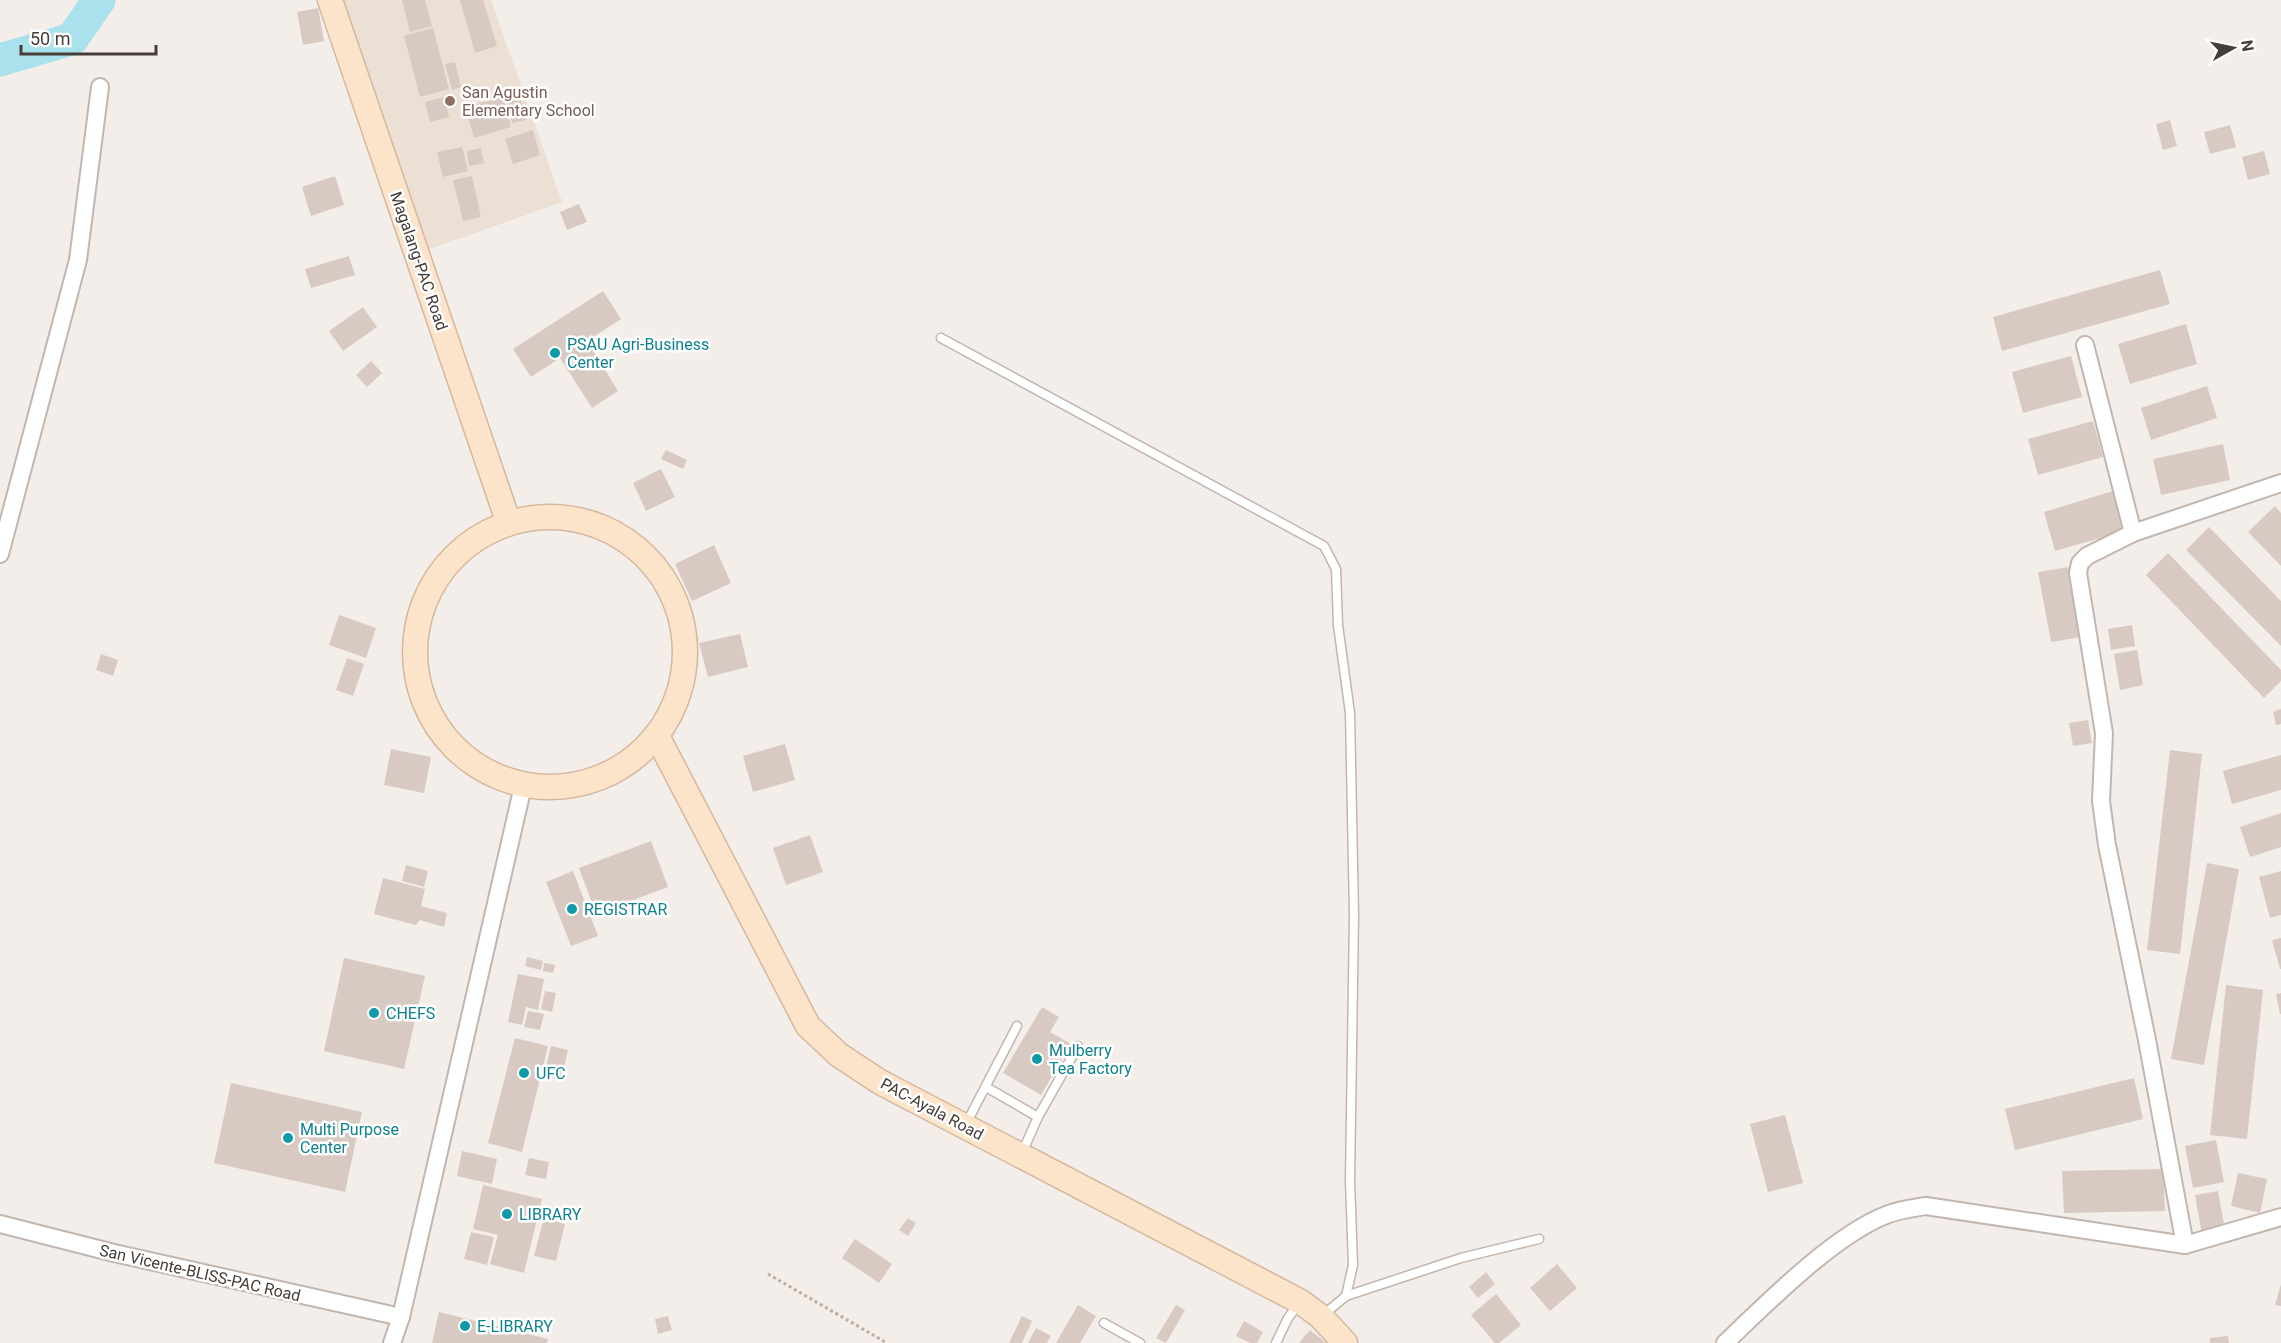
<svg xmlns="http://www.w3.org/2000/svg" width="2281" height="1343" viewBox="0 0 2281 1343" font-family="Roboto,sans-serif">
<style>
.education{fill:#ecdfd4}
.lines{fill:none;stroke-linecap:round;stroke-linejoin:round}
.river{stroke:#a9e1ed;stroke-width:33}
.building{fill:#d8cac2}
.lane-casing{stroke:#c2b6af;stroke-width:11}
.street-casing{stroke:#c2b6af;stroke-width:20}
.secondary-casing{stroke:#d4b89e;stroke-width:27}
.path{stroke:#c0ac9e;stroke-width:3;stroke-dasharray:3 3;stroke-linecap:butt}
.lane{stroke:#fff;stroke-width:8}
.street{stroke:#fff;stroke-width:16}
.secondary{stroke:#fce4cb;stroke-width:24}
.education-dot{fill:#8d6e63;stroke:#fff;stroke-width:2}
.culture-dot{fill:#0f9aa8;stroke:#fff;stroke-width:2}
.labels{text-anchor:middle;dominant-baseline:central;stroke-width:5;stroke-linejoin:round;paint-order:stroke}
.education-label{font-size:16px;fill:#785e54;stroke:#fff;text-anchor:start}
.street-label{font-size:16px;fill:#473d38;stroke:#fff}
.culture-label{font-size:16px;fill:#0d838f;stroke:#fff;text-anchor:start}
</style>
<rect width="100%" height="100%" fill="#f3eee9"/>
<path class="education" d="M339,0h152l71,202 -135,48z"/>
<g class="lines">
<path class="river" d="M0,60l72,-21 27,-39"/>
</g>
<g class="building">
<path d="M402,0h23l7,26 -22,6z"/>
<path d="M460,0h23l14,46 -22,7z"/>
<path d="M318,8l6,33 -21,4 -6,-33z"/>
<path d="M433,28l16,61 -29,8 -16,-61z"/>
<path d="M455,62l6,25 -9,3 -7,-26z"/>
<path d="M520,96l6,24 -14,3 -6,-23z"/>
<path d="M444,97l5,20 -19,5 -5,-20z"/>
<path d="M503,97l8,30 -37,11 -9,-31z"/>
<path d="M2170,120l7,26 -14,4 -7,-26z"/>
<path d="M2230,125l6,22 -26,7 -6,-22z"/>
<path d="M533,130l7,25 -27,9 -8,-25z"/>
<path d="M462,147l6,24 -25,6 -6,-25z"/>
<path d="M481,148l3,15 -15,3 -2,-15z"/>
<path d="M2264,151l6,23 -22,6 -6,-23z"/>
<path d="M335,176l9,29 -33,11 -9,-29z"/>
<path d="M472,176l9,41 -18,4 -10,-41z"/>
<path d="M579,204l8,18 -20,8 -7,-18z"/>
<path d="M349,256l6,19 -44,13 -6,-19z"/>
<path d="M2160,270l10,34 -168,47 -9,-34z"/>
<path d="M603,291l18,28 -34,22 31,50 -26,17 -32,-50 -29,19 -18,-28z"/>
<path d="M363,307l14,20 -34,24 -14,-20z"/>
<path d="M2186,324l11,40 -67,20 -12,-40z"/>
<path d="M2071,356l11,41 -59,16 -11,-41z"/>
<path d="M371,361l11,12 -15,14 -11,-12z"/>
<path d="M2207,386l10,32 -66,22 -10,-32z"/>
<path d="M2093,421l10,36 -65,18 -10,-36z"/>
<path d="M2223,444l7,36 -69,15 -8,-36z"/>
<path d="M666,450l21,10 -4,9 -22,-10z"/>
<path d="M661,469l14,28 -29,14 -13,-28z"/>
<path d="M2113,491l12,40 -70,20 -11,-39z"/>
<path d="M2275,506l6,7v53l-33,-34z"/>
<path d="M2209,527l72,74v45l-95,-96z"/>
<path d="M714,545l17,38 -39,18 -17,-37z"/>
<path d="M2168,553l113,117v11l-17,17 -118,-123z"/>
<path d="M2069,567l13,70 -31,5 -13,-70z"/>
<path d="M339,615l37,13 -10,30 -37,-13z"/>
<path d="M2132,625l3,21 -24,4 -3,-21z"/>
<path d="M740,634l8,33 -40,10 -9,-34z"/>
<path d="M2137,650l6,35 -23,5 -6,-36z"/>
<path d="M101,654l17,6 -5,16 -17,-6z"/>
<path d="M347,658l17,6 -11,32 -17,-6z"/>
<path d="M2281,709v15l-5,1 -3,-13z"/>
<path d="M2088,720l4,23 -19,3 -4,-23z"/>
<path d="M785,744l10,36 -42,12 -10,-36z"/>
<path d="M391,749l40,8 -7,36 -40,-8z"/>
<path d="M2170,750l32,4 -22,200 -33,-4z"/>
<path d="M2281,755v35l-49,14 -9,-33z"/>
<path d="M2281,813v34l-31,10 -10,-30z"/>
<path d="M810,835l13,37 -37,13 -13,-37z"/>
<path d="M651,841l17,46 -72,27 -17,-46z"/>
<path d="M2207,863l32,6 -35,196 -33,-6z"/>
<path d="M406,865l22,6 -4,16 -22,-6z"/>
<path d="M573,871l25,65 -27,10 -25,-64z"/>
<path d="M2281,871v44l-11,3 -11,-41z"/>
<path d="M383,878l42,11 -4,17 26,7 -3,14 -24,-7 -4,5 -42,-11z"/>
<path d="M2281,938v31h-1l-8,-29z"/>
<path d="M527,957l16,4 -2,9 -16,-4z"/>
<path d="M344,958l81,18 -21,93 -80,-18z"/>
<path d="M544,963l11,2 -2,8 -10,-2z"/>
<path d="M518,974l26,5 -6,31 -12,-3 -4,18 -14,-3z"/>
<path d="M2226,985l37,5 -16,149 -37,-4z"/>
<path d="M545,991l11,2 -4,19 -11,-3z"/>
<path d="M2281,993v21h-1l-4,-20z"/>
<path d="M1042,1007l17,10 -9,15 21,12 -30,51 -38,-22z"/>
<path d="M528,1011l16,3 -4,16 -16,-3z"/>
<path d="M515,1038l33,8 -26,106 -34,-9z"/>
<path d="M551,1046l17,4 -7,30 -17,-5z"/>
<path d="M2134,1078l9,41 -128,31 -10,-41z"/>
<path d="M231,1083l131,29 -17,80 -131,-29z"/>
<path d="M1785,1115l18,68 -35,9 -18,-68z"/>
<path d="M2216,1140l8,42 -31,6 -8,-42z"/>
<path d="M462,1151l35,8 -5,25 -35,-8z"/>
<path d="M529,1158l20,4 -3,17 -21,-4z"/>
<path d="M2163,1169l2,42 -101,2 -2,-42z"/>
<path d="M2238,1173l29,6 -7,34 -29,-7z"/>
<path d="M483,1185l59,14 -18,74 -34,-9 8,-29 -25,-6z"/>
<path d="M2218,1191l7,39 -23,5 -7,-40z"/>
<path d="M544,1218l21,6 -9,37 -22,-5z"/>
<path d="M908,1218l8,5 -8,13 -9,-6z"/>
<path d="M471,1232l23,5 -7,28 -23,-6z"/>
<path d="M855,1239l37,25 -13,19 -37,-25z"/>
<path d="M1557,1264l20,24 -27,23 -20,-23z"/>
<path d="M1486,1272l9,12 -17,14 -9,-11z"/>
<path d="M2281,1284v22l-6,-1z"/>
<path d="M1496,1294l25,31 -22,18h-4l-24,-28z"/>
<path d="M1078,1305l18,11 -16,27h-24z"/>
<path d="M1176,1305l9,5 -19,33 -10,-5z"/>
<path d="M439,1312l109,27 -1,4h-115z"/>
<path d="M668,1316l4,14 -14,4 -3,-15z"/>
<path d="M1022,1316l10,5 -10,22h-13z"/>
<path d="M1244,1321l19,11 -6,11h-7l-14,-7z"/>
<path d="M1036,1328l15,8 -4,7h-19z"/>
<path d="M1310,1330l16,13h-27z"/>
<path d="M2228,1336l1,7h-19v-5z"/>
</g>
<g class="lines">
<g class="lane-casing">
<g id="lane">
<path d="M941,338l383,208 12,23 2,56 12,88 4,202 -4,266 3,84 -7,31 -24,20"/>
<path d="M986,1087l52,30"/>
<path d="M966,1124l51,-98"/>
<path d="M1021,1155l17,-38 40,-71"/>
<path d="M1346,1296l115,-38 78,-19"/>
<path d="M1104,1323l36,20"/>
<path d="M1276,1343l12,-25 12,-16"/>
</g>
</g>
<g class="street-casing">
<g id="street">
<path d="M2085,345l48,188"/>
<path d="M0,554l78,-294 22,-173"/>
<path d="M0,1224l114,29 287,64"/>
<path d="M2185,1245l-38,-205 -40,-195 -6,-44 3,-68 -26,-160 2,-10 7,-7 46,-23 148,-50"/>
<path d="M392,1343l9,-26 122,-531"/>
<path d="M1725,1343c42,-40 108,-107 161,-128 12,-5 27,-7 40,-9l259,39 96,-28"/>
</g>
</g>
<g class="secondary-casing">
<g id="secondary">
<path d="M330,0l178,521"/>
<circle cx="550" cy="652" r="135"/>
<path d="M657,736l151,290 31,29 41,27 421,220 20,15 24,26"/>
</g>
</g>
<path class="path" d="M768,1274l119,69"/>
<use href="#lane" class="lane"/>
<use href="#street" class="street"/>
<use href="#secondary" class="secondary"/>
</g>
<circle class="education-dot" cx="450" cy="101" r="6"/>
<g class="culture-dot">
<circle cx="555" cy="353" r="6"/>
<circle cx="572" cy="909" r="6"/>
<circle cx="374" cy="1013" r="6"/>
<circle cx="1037" cy="1059" r="6"/>
<circle cx="524" cy="1073" r="6"/>
<circle cx="288" cy="1138" r="6"/>
<circle cx="507" cy="1214" r="6"/>
<circle cx="465" cy="1326" r="6"/>
</g>
<g class="labels">
<g class="education-label">
<text x="462" y="92">San Agustin<tspan x="462" dy="18">Elementary School</tspan></text>
</g>
<g class="street-label">
<text transform="translate(419 261) rotate(71)">Magalang-PAC Road</text>
<text transform="translate(932 1109) rotate(28)">PAC-Ayala Road</text>
<text transform="translate(200 1273) rotate(13)">San Vicente-BLISS-PAC Road</text>
</g>
<g class="culture-label">
<text x="567" y="344">PSAU Agri-Business<tspan x="567" dy="18">Center</tspan></text>
<text x="584" y="909">REGISTRAR</text>
<text x="386" y="1013">CHEFS</text>
<text x="1049" y="1050">Mulberry<tspan x="1049" dy="18">Tea Factory</tspan></text>
<text x="536" y="1073">UFC</text>
<text x="300" y="1129">Multi Purpose<tspan x="300" dy="18">Center</tspan></text>
<text x="519" y="1214">LIBRARY</text>
<text x="477" y="1326">E-LIBRARY</text>
</g>
</g>
<g transform="translate(2233 48) rotate(81)" stroke="#ffffff" stroke-width="4.5" paint-order="stroke">
<path d="M0-4.5L10 22L0 15L-10 22Z" fill="#473d38"/>
<text y="-9" font-size="16" font-weight="bold" text-anchor="middle" fill="#473d38">N</text>
</g>
<path d="M21 45v9h135v-9" fill="none" stroke="#473d38" stroke-width="3"/>
<text x="30" y="45" font-size="18" fill="#473d38" stroke="#ffffff" stroke-width="4.5" paint-order="stroke">50 m</text>
</svg>
